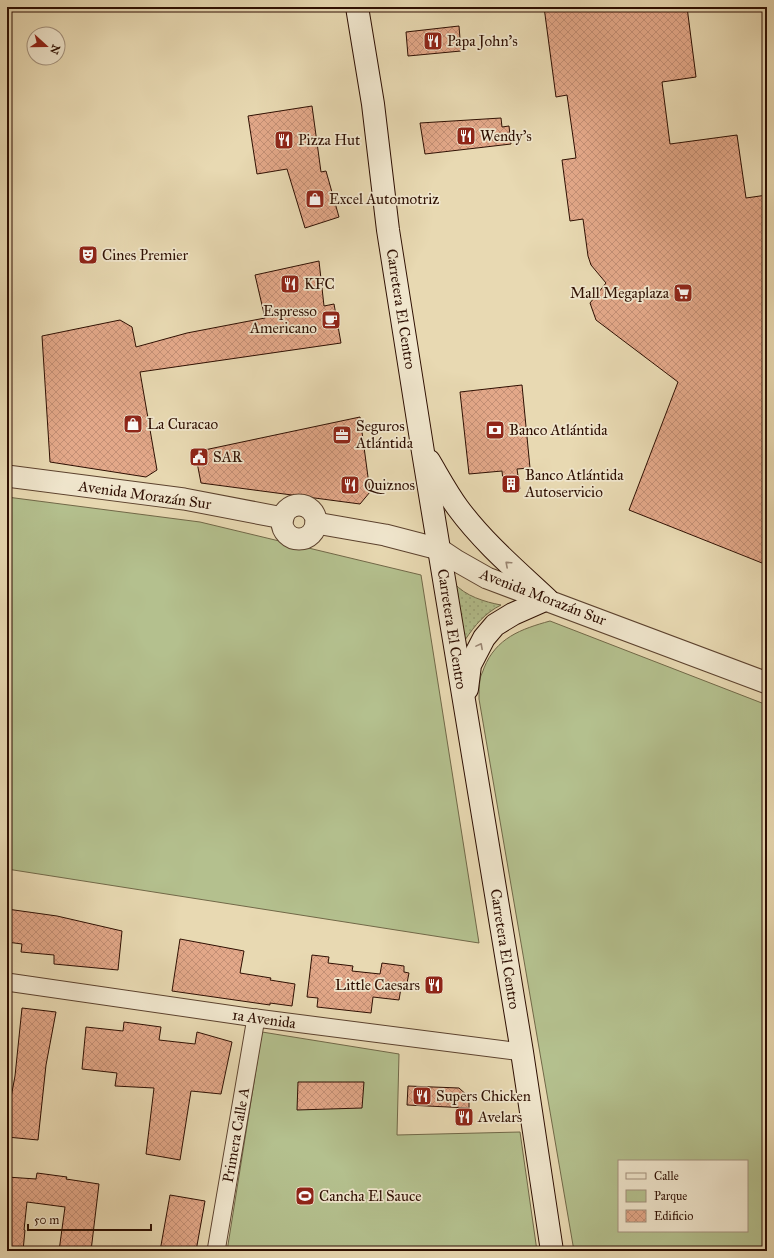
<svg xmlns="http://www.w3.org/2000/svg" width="774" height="1258" viewBox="0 0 774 1258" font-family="'IM FELL Great Primer',serif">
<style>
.green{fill:#b4c08e;stroke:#716848;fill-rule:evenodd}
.garden{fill:url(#garden-dots);stroke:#716848}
.building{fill:url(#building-cross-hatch);stroke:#2e0f02}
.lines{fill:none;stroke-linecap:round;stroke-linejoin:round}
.minor-casing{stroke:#5c422e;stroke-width:19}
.tertiary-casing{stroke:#5c422e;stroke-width:23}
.secondary-casing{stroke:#2e0f02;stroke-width:24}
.minor{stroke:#f0e6cd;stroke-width:17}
.tertiary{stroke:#f0e6cd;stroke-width:21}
.secondary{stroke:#f0e6cd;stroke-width:22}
.oneway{stroke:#998572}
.labels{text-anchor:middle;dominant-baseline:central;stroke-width:3.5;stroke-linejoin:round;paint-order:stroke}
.poi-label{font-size:15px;fill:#2e0f02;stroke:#f0e6cd;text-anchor:start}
.street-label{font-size:15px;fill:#2e0f02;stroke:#f0e6cd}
</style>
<defs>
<pattern id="garden-dots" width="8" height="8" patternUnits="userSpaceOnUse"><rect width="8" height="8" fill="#b4c08e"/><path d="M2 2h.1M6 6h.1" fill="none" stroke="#9ba479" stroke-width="1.8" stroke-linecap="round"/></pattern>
<pattern id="building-cross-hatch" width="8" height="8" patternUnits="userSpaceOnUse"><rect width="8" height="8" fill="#e3a889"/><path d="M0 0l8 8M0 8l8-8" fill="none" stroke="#c38f75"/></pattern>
</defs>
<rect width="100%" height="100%" fill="#e8d9b2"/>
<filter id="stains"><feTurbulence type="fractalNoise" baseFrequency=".005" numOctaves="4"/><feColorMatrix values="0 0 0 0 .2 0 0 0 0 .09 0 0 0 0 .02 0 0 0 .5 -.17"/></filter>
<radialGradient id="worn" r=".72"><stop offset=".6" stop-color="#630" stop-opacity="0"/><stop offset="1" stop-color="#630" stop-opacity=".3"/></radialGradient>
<g class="green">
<path d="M7,497l193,25 221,53 58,368 -472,-74z"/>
<path d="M550,621l217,84v546h-193l-95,-552c0,-6 0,-13 1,-19 0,-4 3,-8 4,-12 12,-30 37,-39 66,-47zM619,1161h128v70h-128z"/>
<path d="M262,1032l137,22 -2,81 123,-3 17,119h-310z"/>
</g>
<path class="garden" d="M454,583c11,13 31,19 47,22 -16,8 -26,20 -36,35z"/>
<g class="building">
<path d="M544,7h143l9,70 -34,5 8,62 67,-9 9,63 21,-3v370l-138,-55 49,-128 -82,-62 -6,-17 16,-20 -15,-18 -3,-9 -5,-37 -13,2 -8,-61 14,-2 -9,-63 -11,2z"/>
<path d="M459,26l2,25 -53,5 -2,-24z"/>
<path d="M312,106l9,66 5,-1 13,46 -34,11 -18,-59 -30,5 -9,-58z"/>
<path d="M501,118l1,9 7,-1 2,18 -86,10 -5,-31z"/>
<path d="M319,261l5,45 10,-2 7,39 -201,29 17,98 -11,7 -96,-15 -8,-126 78,-16 12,7 4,20 51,-14 78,-15 -10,-43z"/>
<path d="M522,385l8,83 -13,1 3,20 -16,2 -2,-20 -33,3 -9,-82z"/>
<path d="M360,417l10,75 -10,12 -159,-21 -6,-31z"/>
<path d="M7,909l50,7 65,15 -4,39 -64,-6v-9l-33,-3 1,-8 -15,-2z"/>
<path d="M180,939l64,12 -4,22 31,5 -1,2 25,4 -3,22 -22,-3v2l-98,-14z"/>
<path d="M312,955l17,2 -1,6 25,3 -1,5 28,3 2,-11 22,3v6l5,1 -3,15h-5l-2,12 -26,-3 -2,16 -54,-6 1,-9 -11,-1z"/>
<path d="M22,1008l34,4 -10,53 -8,75 -31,-3v-18l8,-43z"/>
<path d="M124,1022l37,5 -2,13 36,4 2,-12 35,10 -11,52 -30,-3 -11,69 -34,-6 8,-66 -39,-2 2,-13 -35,-4 4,-42 37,4z"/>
<path d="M298,1082h66l-2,26 -65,2z"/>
<path d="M408,1086l51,2 10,9v11l-62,-3z"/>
<path d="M37,1173l30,4 -1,2 33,5 -8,67h-32l6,-44 -38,-5 -3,28h1l-2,21h-16v-74l29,2z"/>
<path d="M170,1195l35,6 -9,50h-36z"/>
</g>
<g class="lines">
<g class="minor-casing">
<g id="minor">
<path d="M7,982l249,36 266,34"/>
<path d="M216,1251l40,-233"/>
</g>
</g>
<g class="tertiary-casing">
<g id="tertiary">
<path d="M7,476l177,23 99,19"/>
<circle cx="299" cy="522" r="17"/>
<path d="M316,523l69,12 54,14 18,12 30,17 280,105"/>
</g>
</g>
<g class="secondary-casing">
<g id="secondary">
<path d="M357,7l16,97 15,126 35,222 99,600 30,199"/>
<path d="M429,461c9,15 18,32 29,47 25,34 58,62 89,91l-34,15 -18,11 -11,13 -14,27 -3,24"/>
</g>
</g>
<use href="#minor" class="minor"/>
<use href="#tertiary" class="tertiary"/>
<use href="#secondary" class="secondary"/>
</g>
<defs><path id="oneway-chevron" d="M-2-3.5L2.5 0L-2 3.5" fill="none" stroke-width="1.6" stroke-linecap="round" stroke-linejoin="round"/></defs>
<g class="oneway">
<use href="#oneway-chevron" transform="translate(508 564) rotate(-138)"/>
<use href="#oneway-chevron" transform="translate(480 646) rotate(-62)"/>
</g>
<defs>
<g id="restaurant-square" transform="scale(1)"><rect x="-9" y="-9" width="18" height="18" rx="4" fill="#8f2418" stroke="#f0e6cd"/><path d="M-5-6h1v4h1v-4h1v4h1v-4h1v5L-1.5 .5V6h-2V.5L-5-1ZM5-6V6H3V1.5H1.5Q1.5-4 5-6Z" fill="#fff"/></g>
<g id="shop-square" transform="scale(1)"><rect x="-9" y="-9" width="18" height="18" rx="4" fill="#8f2418" stroke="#f0e6cd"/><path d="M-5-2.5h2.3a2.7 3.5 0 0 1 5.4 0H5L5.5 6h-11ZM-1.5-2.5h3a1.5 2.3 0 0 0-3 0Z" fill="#fff"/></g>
<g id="theatre-square" transform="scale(1)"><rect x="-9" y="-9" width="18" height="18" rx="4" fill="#8f2418" stroke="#f0e6cd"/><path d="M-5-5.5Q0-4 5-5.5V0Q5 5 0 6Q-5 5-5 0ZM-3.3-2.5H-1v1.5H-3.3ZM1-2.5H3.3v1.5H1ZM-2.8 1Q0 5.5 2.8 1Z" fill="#fff"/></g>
<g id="supermarket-square" transform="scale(1)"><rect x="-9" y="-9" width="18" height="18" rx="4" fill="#8f2418" stroke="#f0e6cd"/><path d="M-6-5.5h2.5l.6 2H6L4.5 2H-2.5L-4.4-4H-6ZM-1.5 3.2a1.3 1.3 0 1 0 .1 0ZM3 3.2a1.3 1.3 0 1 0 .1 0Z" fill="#fff"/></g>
<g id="cafe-square" transform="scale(1)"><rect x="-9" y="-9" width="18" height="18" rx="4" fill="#8f2418" stroke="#f0e6cd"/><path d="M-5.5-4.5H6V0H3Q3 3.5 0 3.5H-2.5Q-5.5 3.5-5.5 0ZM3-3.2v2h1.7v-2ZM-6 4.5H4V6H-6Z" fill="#fff"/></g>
<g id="bank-square" transform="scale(1)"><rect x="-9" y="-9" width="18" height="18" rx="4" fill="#8f2418" stroke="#f0e6cd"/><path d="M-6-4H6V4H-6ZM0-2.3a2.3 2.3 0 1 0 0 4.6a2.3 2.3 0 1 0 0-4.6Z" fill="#fff"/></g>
<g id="office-square" transform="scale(1)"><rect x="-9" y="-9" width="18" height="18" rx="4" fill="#8f2418" stroke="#f0e6cd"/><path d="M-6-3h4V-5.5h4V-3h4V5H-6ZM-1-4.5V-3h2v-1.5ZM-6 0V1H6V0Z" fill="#fff"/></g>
<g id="civic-square" transform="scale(1)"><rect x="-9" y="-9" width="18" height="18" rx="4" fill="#8f2418" stroke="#f0e6cd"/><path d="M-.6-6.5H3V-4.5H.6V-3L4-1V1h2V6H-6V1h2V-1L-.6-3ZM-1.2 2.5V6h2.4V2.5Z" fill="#fff"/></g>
<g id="building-square" transform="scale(1)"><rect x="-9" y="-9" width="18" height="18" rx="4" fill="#8f2418" stroke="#f0e6cd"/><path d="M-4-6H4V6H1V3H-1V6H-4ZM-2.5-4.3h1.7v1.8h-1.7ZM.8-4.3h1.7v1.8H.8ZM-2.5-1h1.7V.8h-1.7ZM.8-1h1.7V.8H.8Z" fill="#fff"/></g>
<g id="stadium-square" transform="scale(1)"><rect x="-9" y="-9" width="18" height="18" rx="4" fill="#8f2418" stroke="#f0e6cd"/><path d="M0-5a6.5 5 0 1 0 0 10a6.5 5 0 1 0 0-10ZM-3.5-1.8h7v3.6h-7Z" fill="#fff"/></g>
</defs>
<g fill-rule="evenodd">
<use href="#restaurant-square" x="433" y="41"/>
<use href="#restaurant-square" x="466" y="136"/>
<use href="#restaurant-square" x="284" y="140"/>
<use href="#shop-square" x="315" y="199"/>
<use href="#theatre-square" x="88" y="255"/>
<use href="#restaurant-square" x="290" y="284"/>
<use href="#supermarket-square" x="683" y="293"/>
<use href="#cafe-square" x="331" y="320"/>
<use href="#shop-square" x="133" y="424"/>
<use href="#bank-square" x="495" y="430"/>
<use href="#office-square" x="342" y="435"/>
<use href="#civic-square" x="199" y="457"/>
<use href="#building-square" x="511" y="484"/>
<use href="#restaurant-square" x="350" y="485"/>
<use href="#restaurant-square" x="434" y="985"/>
<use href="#restaurant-square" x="422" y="1096"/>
<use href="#restaurant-square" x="464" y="1117"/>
<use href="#stadium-square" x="305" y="1196"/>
</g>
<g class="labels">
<g class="poi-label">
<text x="447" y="41">Papa John's</text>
<text x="480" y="136">Wendy's</text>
<text x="298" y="140">Pizza Hut</text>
<text x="329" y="199">Excel Automotriz</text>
<text x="102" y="255">Cines Premier</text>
<text x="304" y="284">KFC</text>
<text x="669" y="293" text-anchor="end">Mall Megaplaza</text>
<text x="317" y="311" text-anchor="end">Espresso<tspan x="317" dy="17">Americano</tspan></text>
<text x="147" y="424">La Curacao</text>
<text x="356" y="426">Seguros<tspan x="356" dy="17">Atlántida</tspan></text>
<text x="509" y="430">Banco Atlántida</text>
<text x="213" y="457">SAR</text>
<text x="525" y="475">Banco Atlántida<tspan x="525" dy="17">Autoservicio</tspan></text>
<text x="364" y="485">Quiznos</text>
<text x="420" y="985" text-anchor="end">Little Caesars</text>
<text x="436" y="1096">Supers Chicken</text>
<text x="478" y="1117">Avelars</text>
<text x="319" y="1196">Cancha El Sauce</text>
</g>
<g class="street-label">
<text transform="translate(401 309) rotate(81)">Carretera El Centro</text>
<text transform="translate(145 495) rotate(8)">Avenida Morazán Sur</text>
<text transform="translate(543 597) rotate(21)">Avenida Morazán Sur</text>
<text transform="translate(452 629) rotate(81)">Carretera El Centro</text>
<text transform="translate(505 949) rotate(81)">Carretera El Centro</text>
<text transform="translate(264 1019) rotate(8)">1a Avenida</text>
<text transform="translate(236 1135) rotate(-80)">Primera Calle A</text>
</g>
</g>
<rect width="774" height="1258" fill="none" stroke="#e8d9b2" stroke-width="24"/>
<rect x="8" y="8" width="758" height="1242" fill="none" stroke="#2e0f02" stroke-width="2"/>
<rect x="12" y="12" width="750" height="1234" fill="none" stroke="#2e0f02"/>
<rect x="618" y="1160" width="130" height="72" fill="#f0e6cd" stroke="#a2907c"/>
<rect x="626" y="1173" width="20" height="6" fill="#f0e6cd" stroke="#a2907c"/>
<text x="654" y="1180" font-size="12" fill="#2e0f02">Calle</text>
<rect x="626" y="1190" width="20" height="12" fill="#b4c08e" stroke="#a2907c"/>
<text x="654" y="1200" font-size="12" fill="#2e0f02">Parque</text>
<rect x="626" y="1210" width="20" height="12" fill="url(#building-cross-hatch)" stroke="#a2907c"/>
<text x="654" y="1220" font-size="12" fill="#2e0f02">Edificio</text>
<g transform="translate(46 46) rotate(111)"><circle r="19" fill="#f0e6cd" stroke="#a2907c"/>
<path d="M0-3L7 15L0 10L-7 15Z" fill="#8f2418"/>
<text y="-6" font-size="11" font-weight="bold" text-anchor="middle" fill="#2e0f02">N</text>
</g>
<path d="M28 1224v6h123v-6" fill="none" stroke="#2e0f02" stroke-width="2"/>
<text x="34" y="1224" font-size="12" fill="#2e0f02" stroke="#f0e6cd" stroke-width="3" paint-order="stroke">50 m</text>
<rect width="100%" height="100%" filter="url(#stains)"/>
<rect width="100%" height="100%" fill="url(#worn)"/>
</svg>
